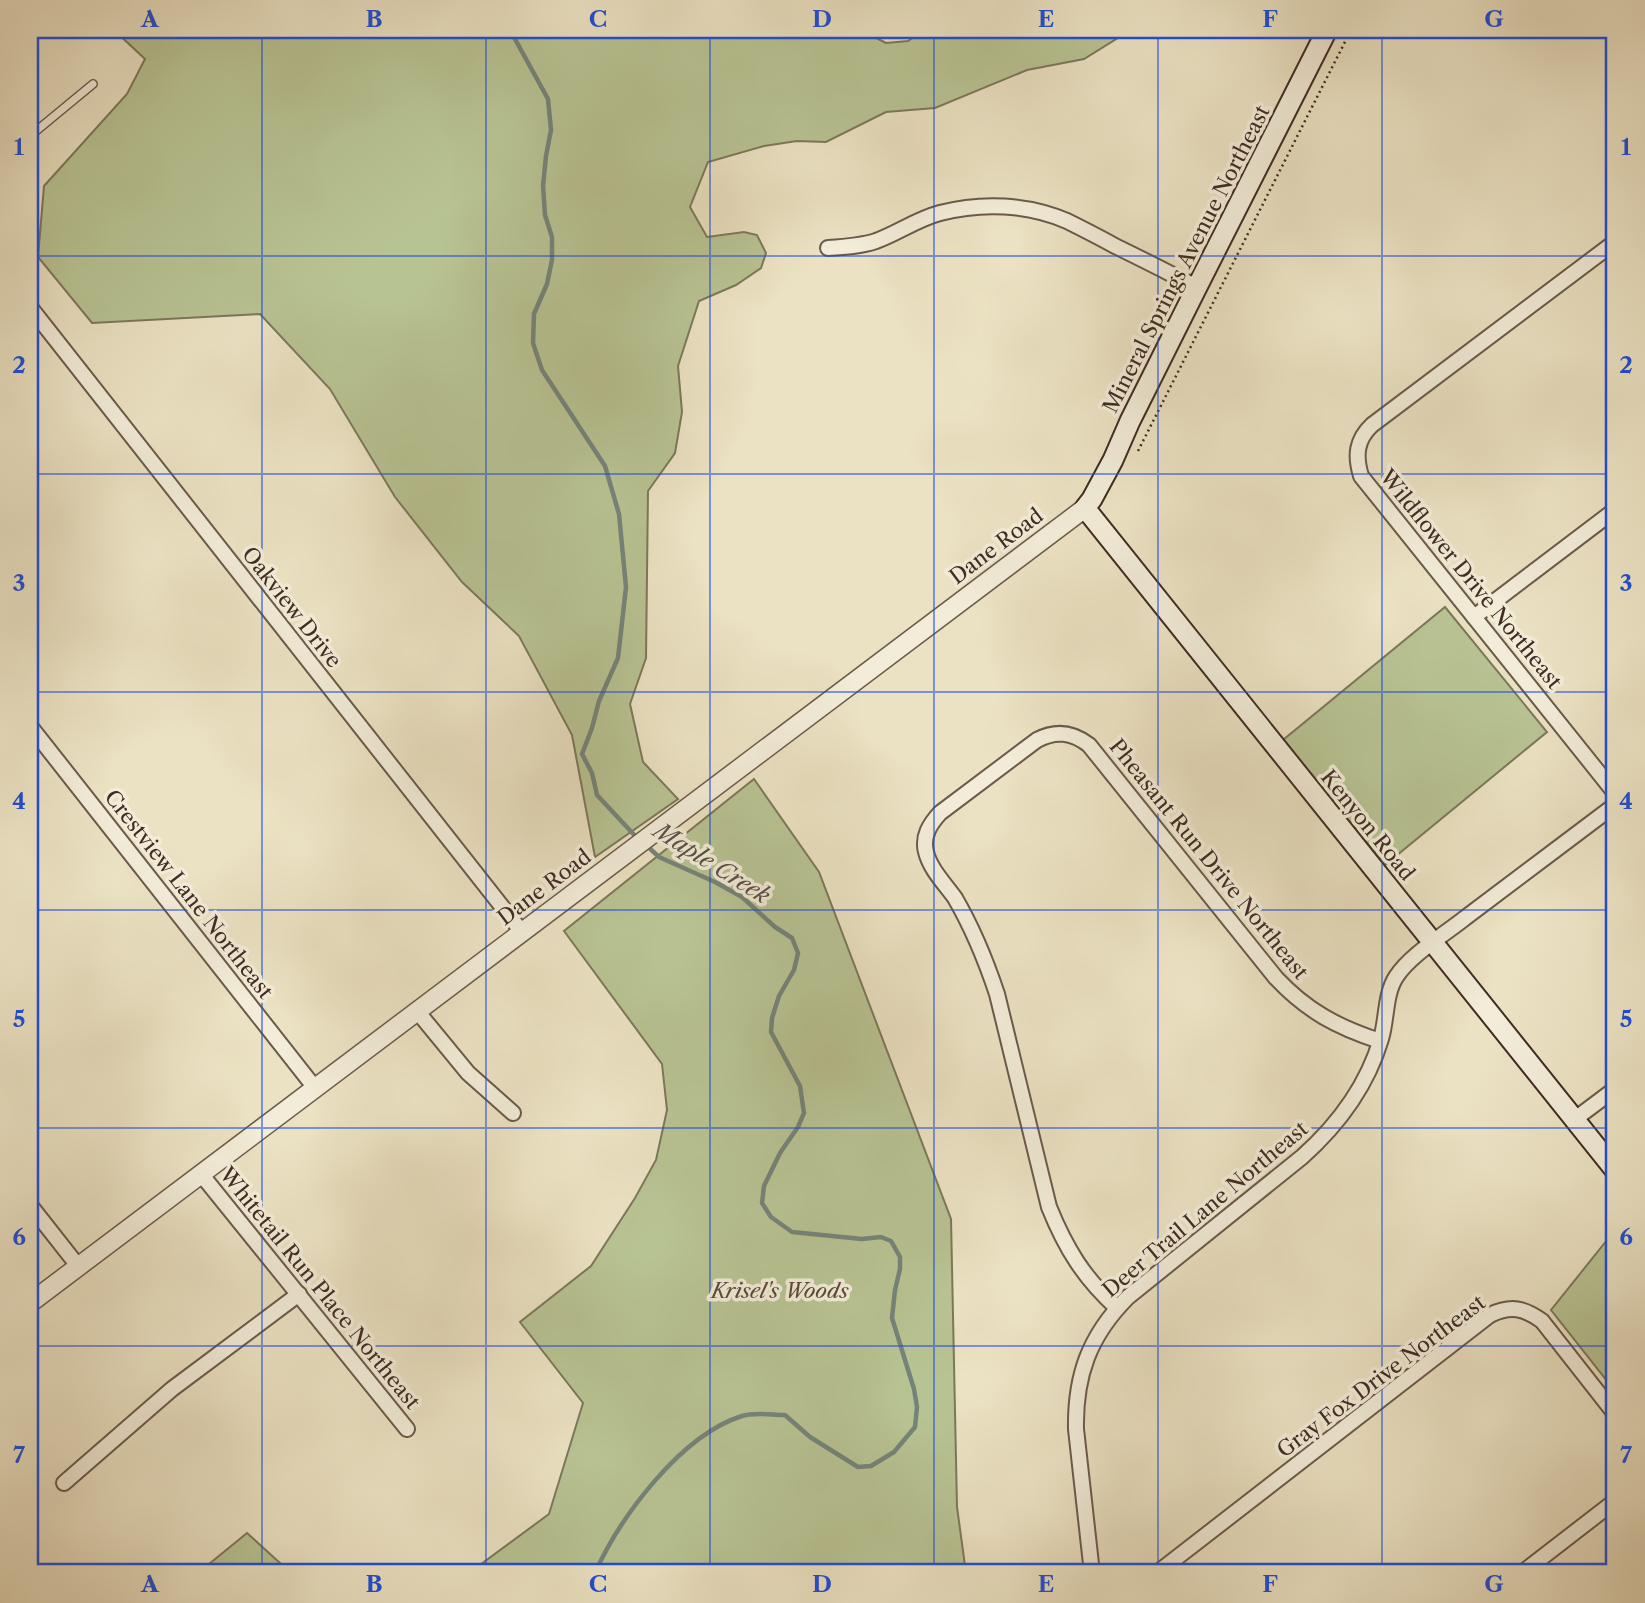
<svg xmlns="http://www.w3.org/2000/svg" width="1645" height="1603" viewBox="0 0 1645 1603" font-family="'Libre Caslon Text',serif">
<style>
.green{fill:#b8c393;stroke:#7c785b;stroke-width:2}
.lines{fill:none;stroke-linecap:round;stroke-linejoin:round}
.stream{stroke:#75847a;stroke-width:4.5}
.service-casing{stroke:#6b5a4b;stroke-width:10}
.minor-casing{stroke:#6b5a4b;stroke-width:18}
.tertiary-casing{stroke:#6b5a4b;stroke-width:21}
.secondary-casing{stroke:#402c23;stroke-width:23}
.path{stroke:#402c23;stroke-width:2.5;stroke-dasharray:2 3.5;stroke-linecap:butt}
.service{stroke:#f2ecd8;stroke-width:7}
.minor{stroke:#f2ecd8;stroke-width:14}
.tertiary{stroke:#f2ecd8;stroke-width:18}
.secondary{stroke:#f2ecd8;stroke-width:19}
.grid{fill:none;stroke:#1d4ed8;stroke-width:2;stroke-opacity:0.55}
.labels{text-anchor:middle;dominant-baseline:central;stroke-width:7;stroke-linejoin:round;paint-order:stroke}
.street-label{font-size:21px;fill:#402c23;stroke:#f2ecd8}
.park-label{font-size:21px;font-style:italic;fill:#584a39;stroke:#f2ecd8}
.water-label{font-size:23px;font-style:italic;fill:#565047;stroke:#f2ecd8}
.neatline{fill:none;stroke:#1d4ed8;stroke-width:2.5}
.grid-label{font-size:23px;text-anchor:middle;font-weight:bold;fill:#1d4ed8}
</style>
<rect width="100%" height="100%" fill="#ebe2c3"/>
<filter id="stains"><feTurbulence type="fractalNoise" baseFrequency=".00286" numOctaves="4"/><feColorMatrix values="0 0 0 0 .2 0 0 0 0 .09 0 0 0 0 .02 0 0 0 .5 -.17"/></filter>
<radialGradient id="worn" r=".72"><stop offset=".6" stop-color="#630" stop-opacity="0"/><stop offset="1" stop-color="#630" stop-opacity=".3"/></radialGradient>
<g class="green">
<path d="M111,30h761l4,8 10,5 22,-2 16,-11h200l-3,6 -37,23 -57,11 -92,38 -49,4 -60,30 -29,-1 -33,5 -56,16 -18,45 17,30 37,-5 13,3 9,18 -5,15 -25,17 -37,16 -21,65 4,46 -7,41 -27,38 -2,167 -16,46 13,58 35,37 -83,58 -23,-122 -53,-99 -57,-54 -67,-85 -65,-108 -70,-75 -168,9 -54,-66 6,-71 83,-92 18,-35 -30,-28z"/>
<path d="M1445,607l102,125 -162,133 -102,-125z"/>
<path d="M754,779l65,93 132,347 6,288 9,66h-497l80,-59 34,-111 -63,-81 71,-56 44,-68 21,-38 11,-50 -5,-46 -98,-133z"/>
<path d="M1615,1230v161l-64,-81z"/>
<path d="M247,1533l44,40h-93z"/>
</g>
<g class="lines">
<g class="stream">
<path d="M510,30l38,69 3,31 -5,26 -3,30 2,29 7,22v23l-5,24 -13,30 -1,29 9,27 63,96 14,48 7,73 -8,71 -19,43 -7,27 -10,26 10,19 5,22 41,44"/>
<path d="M595,1573c25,-56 86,-138 147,-157 13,-4 29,-1 43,-1l25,22 48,30 13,-1 23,-14 21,-25 2,-20 -3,-18 -22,-71 3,-28 5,-21v-12l-9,-16 -10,-4 -19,2 -70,-7 -21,-15 -9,-14 2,-17 16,-33 18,-26 6,-14 -4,-27 -29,-54 1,-14 7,-22 15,-26 4,-17 -6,-15 -17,-11 -33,-30 -27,-15 -56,-25 -14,-13"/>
</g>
<g class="service-casing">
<path id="service" d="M30,136l63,-52"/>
</g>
<g class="minor-casing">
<g id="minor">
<path d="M1615,242l-243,183c-16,15 -17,31 -11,51l254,317"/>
<path d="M828,248c17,-1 33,-2 48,-7 22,-8 41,-22 64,-28 42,-11 87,-9 127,8 16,8 32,16 48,25 27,13 54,27 82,41"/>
<path d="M30,307l492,625"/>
<path d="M1474,617l141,-107"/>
<path d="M30,726l285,362"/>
<path d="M417,1011l51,62 45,40"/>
<path d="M1575,1119l40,-30"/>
<path d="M201,1174l206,255"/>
<path d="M30,1205l48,61"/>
<path d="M1117,1308c-33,-30 -51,-59 -68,-101l-52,-213c-11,-33 -24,-65 -42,-96 -10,-14 -25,-29 -29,-46 -4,-16 4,-28 14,-39l97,-73c19,-10 35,-8 52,5l187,233c31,33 61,49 104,63"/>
<path d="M64,1483l108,-94 127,-95"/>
<path d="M1092,1573l-16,-144c-1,-53 13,-93 52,-132l174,-140c37,-33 65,-71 79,-118 6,-20 4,-45 15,-62 14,-22 49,-43 69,-59 50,-38 100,-75 150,-113"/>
<path d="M1157,1573l333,-258c21,-10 34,-7 52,6l73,93"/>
<path d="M1522,1573l93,-72"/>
</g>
</g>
<g class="tertiary-casing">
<path id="tertiary" d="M30,1303l1055,-795"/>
</g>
<g class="secondary-casing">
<path id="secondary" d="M1327,30l-130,257 -67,134 -17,39 -21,39 -7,9 530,662"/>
</g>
<path class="path" d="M1138,451l213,-421"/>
<use href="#service" class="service"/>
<use href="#minor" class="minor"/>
<use href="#tertiary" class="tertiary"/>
<use href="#secondary" class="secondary"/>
</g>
<path class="grid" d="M262,30v1543M486,30v1543M710,30v1543M934,30v1543M1158,30v1543M1382,30v1543M30,256h1585M30,474h1585M30,692h1585M30,910h1585M30,1128h1585M30,1346h1585"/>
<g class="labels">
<g class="street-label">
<text transform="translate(1186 259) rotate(-63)">Mineral Springs Avenue Northeast</text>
<text transform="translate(996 546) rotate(-37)">Dane Road</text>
<text transform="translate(1471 579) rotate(51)">Wildflower Drive Northeast</text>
<text transform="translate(292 607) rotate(52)">Oakview Drive</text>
<text transform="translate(1368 825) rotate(51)">Kenyon Road</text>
<text transform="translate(1209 859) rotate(51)">Pheasant Run Drive Northeast</text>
<text transform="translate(544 887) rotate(-37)">Dane Road</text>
<text transform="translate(189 894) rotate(52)">Crestview Lane Northeast</text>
<text transform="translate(1205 1209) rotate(-40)">Deer Trail Lane Northeast</text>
<text transform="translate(320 1288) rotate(51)">Whitetail Run Place Northeast</text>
<text transform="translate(1381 1376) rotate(-37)">Gray Fox Drive Northeast</text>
</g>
<g class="park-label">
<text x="780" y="1290">Krisel's Woods</text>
</g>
<g class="water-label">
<text transform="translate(712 863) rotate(32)">Maple Creek</text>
</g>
</g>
<rect width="1645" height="1603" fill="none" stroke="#ebe2c3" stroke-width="77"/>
<rect x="38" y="38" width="1568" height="1526" class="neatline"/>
<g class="grid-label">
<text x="150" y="27">A</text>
<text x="374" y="27">B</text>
<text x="598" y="27">C</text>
<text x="822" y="27">D</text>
<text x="1046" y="27">E</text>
<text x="1270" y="27">F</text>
<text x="1494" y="27">G</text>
<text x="19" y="155">1</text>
<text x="1626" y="155">1</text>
<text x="19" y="373">2</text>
<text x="1626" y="373">2</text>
<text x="19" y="591">3</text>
<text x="1626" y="591">3</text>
<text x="19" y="809">4</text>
<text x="1626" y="809">4</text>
<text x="19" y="1027">5</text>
<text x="1626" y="1027">5</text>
<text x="19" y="1245">6</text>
<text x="1626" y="1245">6</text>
<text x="19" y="1463">7</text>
<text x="1626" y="1463">7</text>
<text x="150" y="1592">A</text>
<text x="374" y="1592">B</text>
<text x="598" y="1592">C</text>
<text x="822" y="1592">D</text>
<text x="1046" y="1592">E</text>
<text x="1270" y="1592">F</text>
<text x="1494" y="1592">G</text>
</g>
<rect width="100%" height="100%" filter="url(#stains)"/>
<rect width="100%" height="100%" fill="url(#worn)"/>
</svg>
